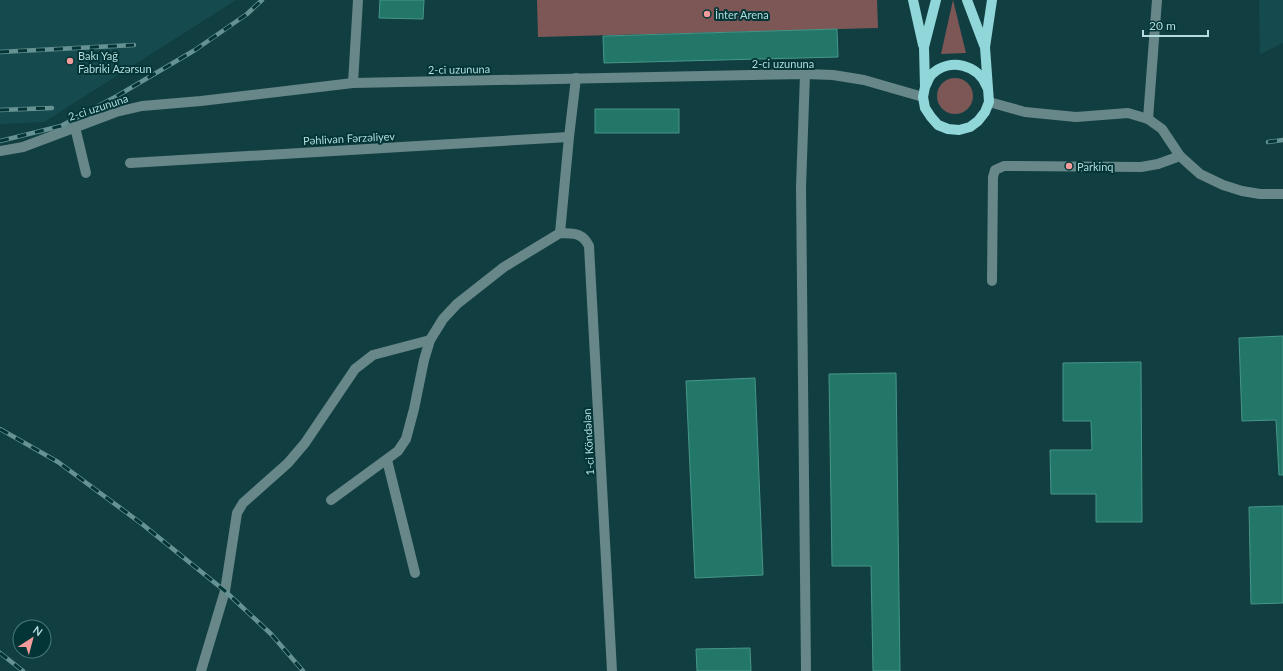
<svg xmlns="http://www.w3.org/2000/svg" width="1283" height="671" viewBox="0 0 1283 671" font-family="Lato,sans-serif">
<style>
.built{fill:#154b4e}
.green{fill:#7d5656}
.building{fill:#237769;stroke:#479688}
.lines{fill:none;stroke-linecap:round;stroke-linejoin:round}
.minor{stroke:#678789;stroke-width:10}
.major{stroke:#91d7da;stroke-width:10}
.rail-casing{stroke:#679293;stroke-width:4.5}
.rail{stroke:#033537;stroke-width:3;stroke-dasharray:9;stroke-linecap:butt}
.poi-dot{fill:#f59b9b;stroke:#033537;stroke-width:1.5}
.labels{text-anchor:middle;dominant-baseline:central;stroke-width:4;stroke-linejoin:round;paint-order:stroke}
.poi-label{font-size:11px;fill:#b5dcdd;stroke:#033537;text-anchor:start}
.street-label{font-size:11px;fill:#b5dcdd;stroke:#033537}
</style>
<rect width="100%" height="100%" fill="#113f41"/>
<g class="built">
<path d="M0,0h236l-192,122 -44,2z"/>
<path d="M1259,0h24v43l-23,11z"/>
</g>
<g class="green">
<path d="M537,0h340l1,28 -340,9z"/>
<path d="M953,0l13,53 -25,1z"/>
<circle cx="955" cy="96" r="18"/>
</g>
<g class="building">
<path d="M380,0h44l-1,19 -44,-1z"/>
<path d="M837,29l1,28 -234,6 -1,-27z"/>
<rect x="595" y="109" width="84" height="24"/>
<path d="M1283,336v139h-4l-3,-55 -34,1 -3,-83z"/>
<path d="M1141,362l1,160h-46v-28h-45l-1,-44h42l-1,-29h-28v-58z"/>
<path d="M896,373l4,298h-27l-2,-105h-39l-3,-192z"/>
<path d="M755,378l8,197 -68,3 -9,-197z"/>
<path d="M1283,506v97l-32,1 -2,-97z"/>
<path d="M750,648l1,23h-54l-1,-22z"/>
</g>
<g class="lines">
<g class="minor">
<path d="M805,74l-4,113 5,484"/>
<path d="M353,83l5,-83"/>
<path d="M989,102l36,10 51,5 52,-4 20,6 14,10 18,27 20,18 23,11 19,6 18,3h23"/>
<path d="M1148,119l9,-119"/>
<path d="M75,127l11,46"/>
<path d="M0,151l23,-4 93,-35 26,-6 59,-5 152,-18 452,-9 28,1 31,5 59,17"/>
<path d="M130,163l439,-26"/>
<path d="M560,233c14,1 22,-1 29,13l23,425"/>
<path d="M560,233l9,-96 7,-59"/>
<path d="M992,281l1,-104 2,-7 9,-4 137,1 17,-3 22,-8"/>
<path d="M387,460l28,113"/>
<path d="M331,500l67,-49 8,-12 8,-30 10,-49 6,-20 13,-21 14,-15 47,-37 56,-34"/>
<path d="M201,671l24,-80 12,-78 6,-10 45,-40 17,-20 50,-74 18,-14 57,-15"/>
</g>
<g class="major">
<path d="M913,0l10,45"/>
<path d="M936,0l-12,47 1,40 -2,10 2,11 6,9 7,8 10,4 11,1 11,-3 8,-6 7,-9 4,-10 -4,-55 7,-47"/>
<path d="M967,0l17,45"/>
<path d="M926,85c2,-4 3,-8 6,-11 18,-17 47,-9 55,13"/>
</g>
<g class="rail-casing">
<g id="rail">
<path d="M0,52l134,-7"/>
<path d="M0,110l52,-2"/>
<path d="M0,141l61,-15 56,-30 78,-46 52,-36 15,-14"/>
<path d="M1268,142l15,-2"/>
<path d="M0,429l58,33 84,62 83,67 46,43 32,37"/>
<path d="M0,653l23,18"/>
</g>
</g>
<use href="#rail" class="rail"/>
</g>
<g class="poi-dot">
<circle cx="707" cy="14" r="4"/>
<circle cx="70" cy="61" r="4"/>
<circle cx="1069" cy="166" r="4"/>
</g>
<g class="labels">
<g class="poi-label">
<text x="715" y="14">İnter Arena</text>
<text x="78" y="55">Bakı Yağ<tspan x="78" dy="13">Fabriki Azərsun</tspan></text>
<text x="1077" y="166">Parkinq</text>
</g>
<g class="street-label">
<text x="783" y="63">2-ci uzununa</text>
<text transform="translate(459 69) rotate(-1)">2-ci uzununa</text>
<text transform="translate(98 107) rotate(-18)">2-ci uzununa</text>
<text transform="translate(349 138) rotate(-3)">Pəhlivan Fərzəliyev</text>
<text transform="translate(588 442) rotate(-93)">1-ci Köndələn</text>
</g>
</g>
<g transform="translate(32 639) rotate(36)"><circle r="19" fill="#033537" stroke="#4a7879"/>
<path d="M0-3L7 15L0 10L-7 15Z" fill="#f59b9b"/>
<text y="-6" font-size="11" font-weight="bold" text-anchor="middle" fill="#b5dcdd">N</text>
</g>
<path d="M1143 30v6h65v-6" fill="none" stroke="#b5dcdd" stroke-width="2"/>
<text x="1149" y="30" font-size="12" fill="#b5dcdd" stroke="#033537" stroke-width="3" paint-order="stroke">20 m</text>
</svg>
